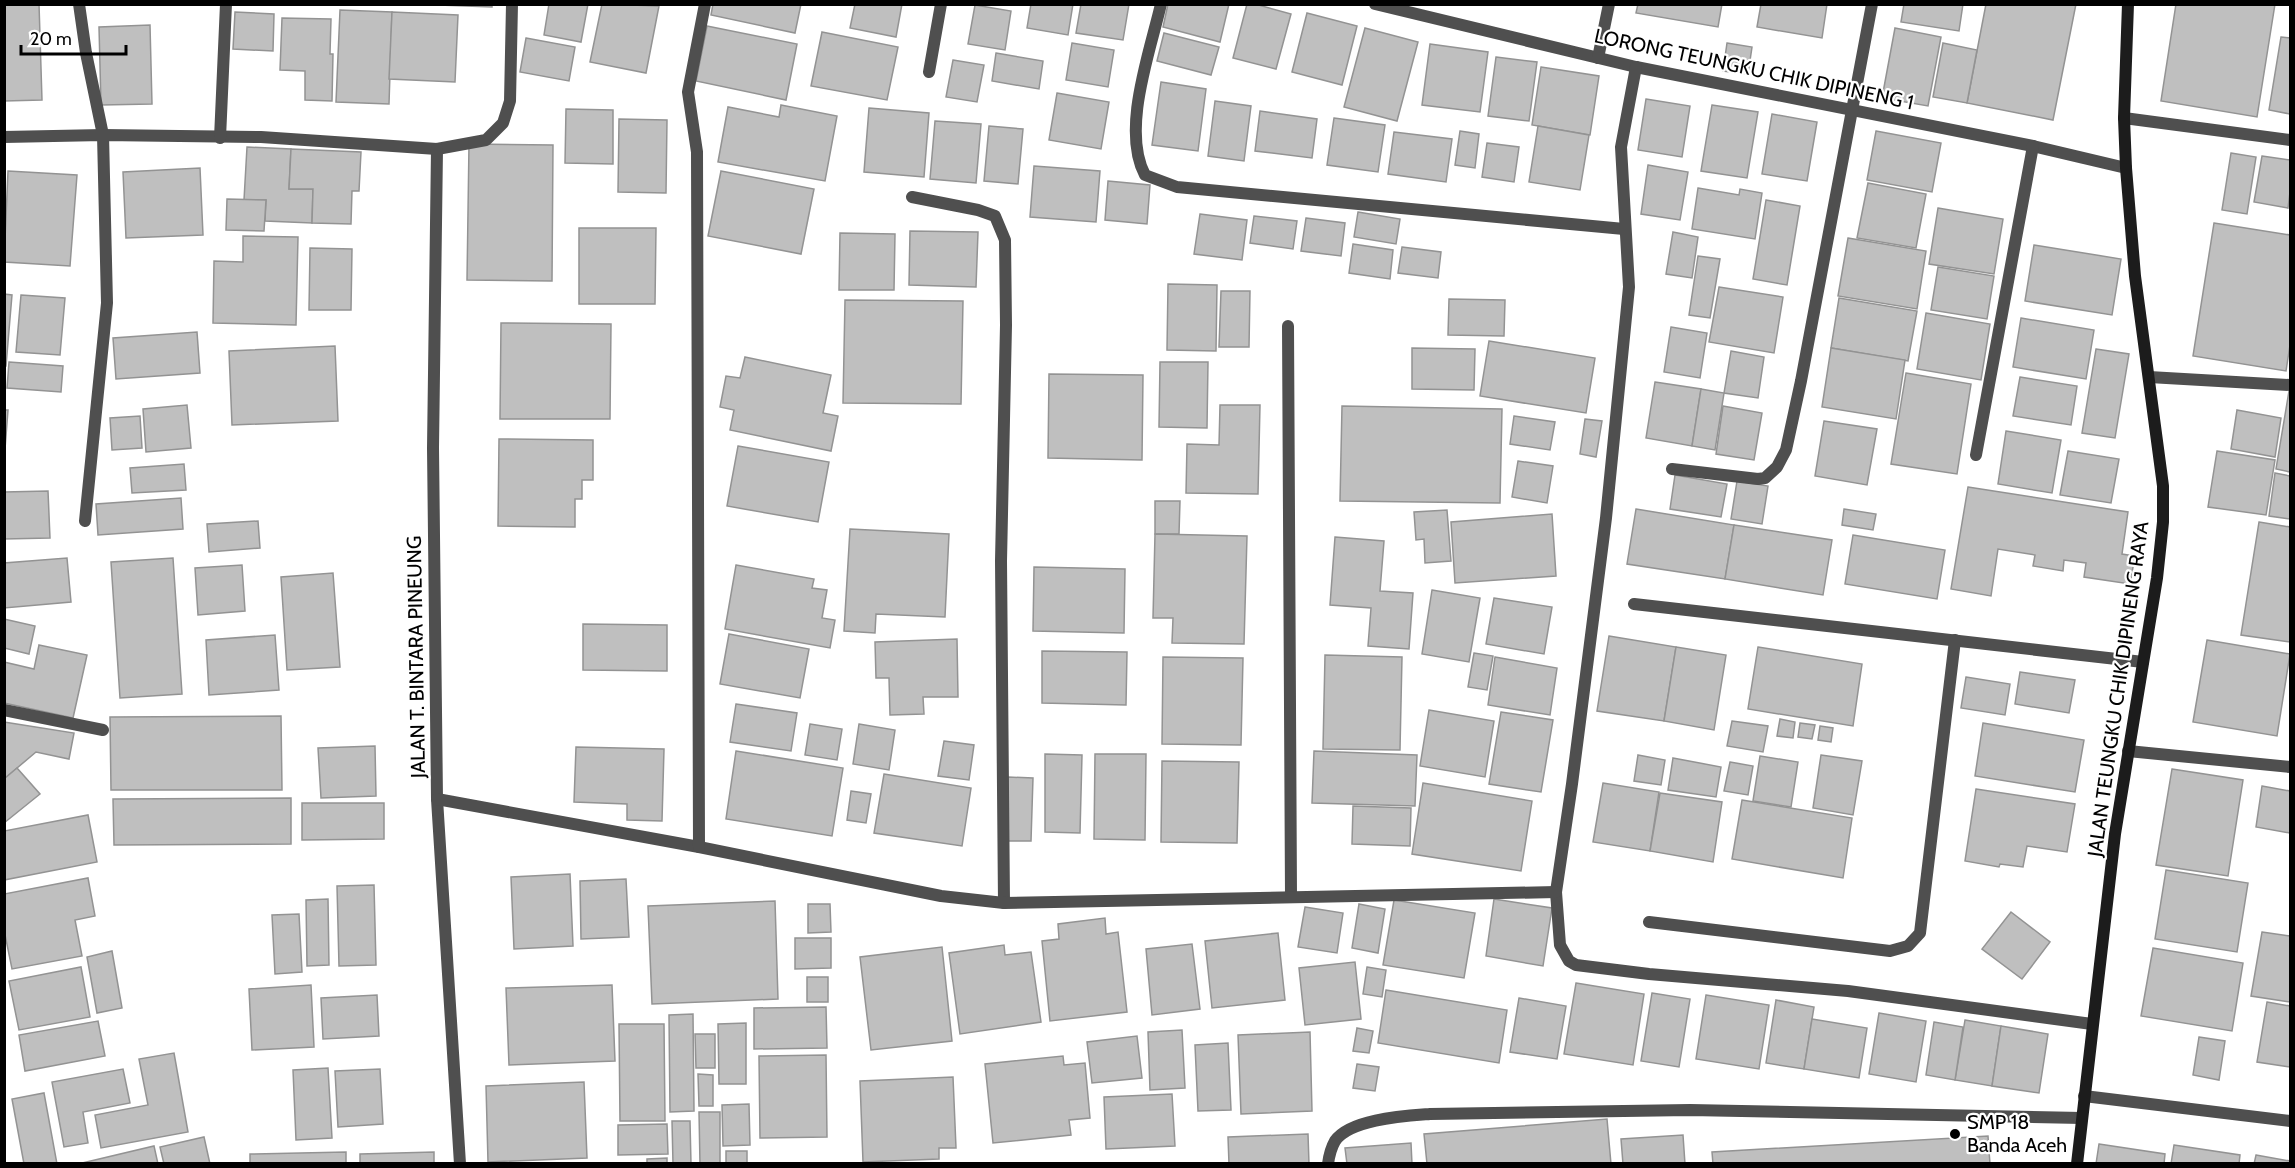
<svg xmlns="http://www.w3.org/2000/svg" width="2295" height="1168" viewBox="0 0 2295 1168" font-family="Cabin,sans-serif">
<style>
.building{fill:#bfbfbf;stroke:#939393;stroke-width:1.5}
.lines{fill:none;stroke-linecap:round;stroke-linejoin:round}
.lane{stroke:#4f4f4f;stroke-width:12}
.street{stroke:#4f4f4f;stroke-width:12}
.secondary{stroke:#1c1c1c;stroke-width:12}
.poi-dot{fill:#000;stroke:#fff;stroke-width:2}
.labels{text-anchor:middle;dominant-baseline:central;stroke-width:4.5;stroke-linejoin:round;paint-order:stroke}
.street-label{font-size:20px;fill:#000;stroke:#fff}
.poi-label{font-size:20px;fill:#000;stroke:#fff;text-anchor:start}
</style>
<rect width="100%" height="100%" fill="#fff"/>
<g class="building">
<path d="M4,4h35l3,96 -38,1z"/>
<path d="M411,4h81v3z"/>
<path d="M549,4h39l-7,38 -37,-7z"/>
<path d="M602,4l57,2 -13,67 -56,-11z"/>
<path d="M713,4h88l-6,29 -84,-18z"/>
<path d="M855,4h47l-6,33 -46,-9z"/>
<path d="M1031,4h42l-5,31 -41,-7z"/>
<path d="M1081,4h48l-6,36 -47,-7z"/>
<path d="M1168,4h61l-9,38 -57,-15z"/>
<path d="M1247,4h8l36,10 -15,55 -43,-11z"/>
<path d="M1638,4h84l-4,23 -82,-14z"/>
<path d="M1761,4h66l-5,34 -65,-11z"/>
<path d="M1904,4h59l-4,27 -58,-9z"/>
<path d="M1986,4h90l-23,116 -86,-17z"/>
<path d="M2176,4h99l-18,113 -96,-16z"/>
<path d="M975,5l36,6 -6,39 -37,-6z"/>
<path d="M340,10l52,2 -3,92 -53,-2z"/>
<path d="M235,12l39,2 -1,37 -40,-2z"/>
<path d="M392,12l66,3 -3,67 -66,-3z"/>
<path d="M1307,13l50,13 -15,59 -50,-13z"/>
<path d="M282,18l49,1 -1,35h3l-1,47 -27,-1v-29l-25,-1z"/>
<path d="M150,25l2,79 -51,1 -2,-78z"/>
<path d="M707,26l90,18 -11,56 -90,-19z"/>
<path d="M1365,28l53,14 -21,79 -53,-14z"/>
<path d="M1895,28l46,9 -13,69 -46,-8z"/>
<path d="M822,32l76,15 -11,53 -76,-14z"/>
<path d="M1164,33l55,14 -8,28 -54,-14z"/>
<path d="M2281,37l9,1v76l-21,-4z"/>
<path d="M526,38l49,9 -6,34 -49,-9z"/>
<path d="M1072,43l42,7 -6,37 -42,-7z"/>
<path d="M1727,43l25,4 -4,27 -25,-3z"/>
<path d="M1943,43l34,7 -10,53 -34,-6z"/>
<path d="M1430,44l58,8 -8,60 -58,-7z"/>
<path d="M996,53l47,8 -4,28 -47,-8z"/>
<path d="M1496,57l41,5 -8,59 -41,-5z"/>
<path d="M953,60l31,5 -7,37 -31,-5z"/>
<path d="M1541,67l58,9 -9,59 -58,-10z"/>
<path d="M1161,82l45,7 -8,62 -46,-6z"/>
<path d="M1057,93l52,9 -8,47 -52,-9z"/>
<path d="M1646,99l44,7 -8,51 -44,-7z"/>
<path d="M1215,101l36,5 -7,55 -36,-5z"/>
<path d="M781,105l56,11 -12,65 -107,-19 10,-55 51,10z"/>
<path d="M1712,105l46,7 -11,66 -46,-7z"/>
<path d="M869,108l60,5 -5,64 -60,-5z"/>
<path d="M566,109l47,1v54l-48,-1z"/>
<path d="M1260,111l57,8 -5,39 -57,-7z"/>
<path d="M1772,114l45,8 -10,59 -45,-7z"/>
<path d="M1334,118l51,7 -7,47 -51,-7z"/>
<path d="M619,119l48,1 -1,73 -48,-1z"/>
<path d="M935,121l46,3 -5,59 -46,-4z"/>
<path d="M989,126l34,3 -5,55 -34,-3z"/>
<path d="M1538,126l51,9 -9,55 -51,-8z"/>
<path d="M1460,131l19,3 -4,34 -20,-3z"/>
<path d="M1876,131l65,12 -9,49 -65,-12z"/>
<path d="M1394,132l58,7 -6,43 -58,-8z"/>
<path d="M1487,143l32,4 -5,35 -32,-5z"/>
<path d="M469,144l84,1 -1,136 -85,-1z"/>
<path d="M247,147l44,2 -2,40h24l-1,34 -47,-2 1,-21h-22z"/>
<path d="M291,149l70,3 -2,39h-7l-1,33 -39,-1 1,-34h-24z"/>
<path d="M2231,153l25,4 -9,57 -25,-4z"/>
<path d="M2262,156l28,4v32l-2,16 -34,-6z"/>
<path d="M1648,165l40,7 -8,48 -39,-6z"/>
<path d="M1034,166l66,5 -4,51 -66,-5z"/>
<path d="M200,168l3,67 -77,3 -3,-66z"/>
<path d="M8,171l69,4 -7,91 -66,-4z"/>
<path d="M721,171l93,18 -13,65 -93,-18z"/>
<path d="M1108,181l42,4 -3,39 -42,-4z"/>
<path d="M1868,183l58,11 -10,54 -59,-10z"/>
<path d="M1698,188l41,7 1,-6 22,4 -7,46 -63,-10z"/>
<path d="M227,199l39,1 -2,31 -38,-1z"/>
<path d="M1766,200l34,6 -13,79 -34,-6z"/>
<path d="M1938,208l65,11 -9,55 -65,-10z"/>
<path d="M1358,212l42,7 -4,25 -42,-7z"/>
<path d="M1200,214l47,6 -5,40 -48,-6z"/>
<path d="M1254,216l43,5 -4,28 -43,-6z"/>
<path d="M1306,218l39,5 -4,33 -40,-5z"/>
<path d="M2214,223l76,12v110l-4,26 -93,-15z"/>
<path d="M579,228h77l-1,76h-76z"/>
<path d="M910,231l68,1 -2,55 -67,-2z"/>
<path d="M1673,232l25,5 -6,41 -26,-4z"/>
<path d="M840,233l55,1 -1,56h-55z"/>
<path d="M243,236l55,1 -2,88 -83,-2 1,-62 29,1z"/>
<path d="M1848,238l78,13 -9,58 -79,-13z"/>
<path d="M1353,244l40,6 -3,29 -41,-6z"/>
<path d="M2034,245l87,14 -9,56 -87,-14z"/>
<path d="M1402,247l39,5 -3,26 -40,-5z"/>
<path d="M310,248l42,1 -1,61h-42z"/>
<path d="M1698,256l22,3 -10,59 -21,-3z"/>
<path d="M1938,267l56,9 -7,43 -56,-9z"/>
<path d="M1168,284l49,1 -1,66 -49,-1z"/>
<path d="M1719,287l64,10 -9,56 -65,-11z"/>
<path d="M1221,291h29l-1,56h-30z"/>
<path d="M4,294l8,1 -6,71h-2z"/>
<path d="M21,295l44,3 -5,57 -44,-3z"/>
<path d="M1839,298l78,13 -9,50 -77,-13z"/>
<path d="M1449,299l56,1 -1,36 -56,-1z"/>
<path d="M845,300l118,1 -2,103 -118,-1z"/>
<path d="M1926,313l64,11 -9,56 -64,-11z"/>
<path d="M2021,318l73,12 -8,49 -73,-12z"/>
<path d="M501,323l110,1 -1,95h-110z"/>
<path d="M1671,327l36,6 -7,45 -36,-6z"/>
<path d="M197,332l3,41 -84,6 -3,-41z"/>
<path d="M1489,341l106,17 -9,55 -106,-17z"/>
<path d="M335,346l3,75 -106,4 -3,-74z"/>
<path d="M1412,348l63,1 -1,41 -62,-1z"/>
<path d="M1831,348l74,12 -9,59 -74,-12z"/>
<path d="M2096,349l33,5 -14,84 -33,-5z"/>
<path d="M1731,351l33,6 -6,41 -34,-5z"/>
<path d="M745,357l86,18 -8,38 15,3 -7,35 -101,-21 4,-20 -14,-3 6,-31 14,2z"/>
<path d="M9,362l54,4 -2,26 -54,-4z"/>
<path d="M1160,362h48l-1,66 -48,-1z"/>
<path d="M1906,373l65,11 -14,90 -66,-10z"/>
<path d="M1049,374l94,1 -1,85 -94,-2z"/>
<path d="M2020,377l57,9 -6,39 -58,-9z"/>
<path d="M1655,382l46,7 -9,57 -46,-8z"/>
<path d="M1701,389l23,4 -9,57 -23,-4z"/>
<path d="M2289,391h1v81l-14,-3z"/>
<path d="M187,405l4,43 -45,4 -3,-43z"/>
<path d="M1220,405h40l-2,89 -72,-1 1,-49 32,1z"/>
<path d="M1342,406l160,3 -2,94 -160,-2z"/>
<path d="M1723,406l39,7 -8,47 -38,-6z"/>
<path d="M4,410h4l-4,52z"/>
<path d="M2237,410l44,8 -6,39 -44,-8z"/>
<path d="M140,416l2,32 -30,2 -2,-32z"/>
<path d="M1514,416l41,6 -5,28 -40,-6z"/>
<path d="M1585,419l17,2 -6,36 -16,-3z"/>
<path d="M1824,421l53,8 -10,56 -52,-9z"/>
<path d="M2006,431l55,9 -9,53 -54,-9z"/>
<path d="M499,439l94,1v40h-11v19h-7v28l-77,-1z"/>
<path d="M738,446l91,16 -11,60 -91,-16z"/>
<path d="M2068,451l51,8 -8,44 -51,-8z"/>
<path d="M2217,451l58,9 -9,55 -58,-8z"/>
<path d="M1518,461l35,5 -6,37 -35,-6z"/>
<path d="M184,464l2,26 -54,3 -2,-25z"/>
<path d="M2275,473l15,3v43l-21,-3z"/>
<path d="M1675,475l52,9 -6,33 -51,-8z"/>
<path d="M1737,481l31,5 -6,38 -31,-5z"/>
<path d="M1968,487l160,25 -6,42 13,2 -5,28 -46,-7 2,-14 -22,-3 -1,11 -30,-5 2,-11 -37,-6 -7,47 -40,-7z"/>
<path d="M48,491l2,47 -46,1v-47z"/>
<path d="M181,498l2,31 -85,6 -2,-31z"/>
<path d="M1155,501h25l-1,33h-24z"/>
<path d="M1636,509l98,16 -9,54 -98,-15z"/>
<path d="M1844,509l32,5 -3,16 -31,-5z"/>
<path d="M1447,510l4,51 -26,2 -1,-24 -8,1 -2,-28z"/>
<path d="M1552,514l4,62 -101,7 -4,-61z"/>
<path d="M258,521l2,27 -51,4 -2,-28z"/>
<path d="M2259,522l31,5v115l-49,-7z"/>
<path d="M1734,525l98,15 -9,55 -98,-16z"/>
<path d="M850,529l99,5 -4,83 -69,-3 -1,19 -31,-2z"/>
<path d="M1155,534l92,2 -3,108 -72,-1 1,-25h-20z"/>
<path d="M1853,535l92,15 -8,49 -92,-15z"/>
<path d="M1335,537l49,4 -4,50 33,2 -4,56 -41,-3 3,-38 -41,-3z"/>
<path d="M67,558l4,44 -67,6v-45z"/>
<path d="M173,558l9,136 -62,4 -9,-136z"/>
<path d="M242,565l3,46 -47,4 -3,-47z"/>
<path d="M736,565l78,14 -2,9 15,2 -5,28 13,2 -5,28 -105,-19z"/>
<path d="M1034,567l91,2 -1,64 -91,-2z"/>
<path d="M333,573l7,94 -53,3 -6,-93z"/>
<path d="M1432,590l48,8 -11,64 -47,-8z"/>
<path d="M1494,598l58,9 -8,47 -58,-10z"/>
<path d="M4,619l31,7 -6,28 -25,-6z"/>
<path d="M583,624l84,1v46l-84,-1z"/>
<path d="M729,634l80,15 -9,49 -80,-14z"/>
<path d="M275,635l4,55 -70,5 -3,-55z"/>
<path d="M1609,636l67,11 -12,74 -67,-10z"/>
<path d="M957,639l1,58h-35l1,17 -34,1 -1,-37h-13l-1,-36z"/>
<path d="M2207,640l83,14 -13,82 -84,-14z"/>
<path d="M39,645l48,10 -14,63 -69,-15v-41l30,7z"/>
<path d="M1676,647l50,8 -12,75 -50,-9z"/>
<path d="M1758,647l104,17 -9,62 -105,-17z"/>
<path d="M1042,651l85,1 -1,53 -84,-2z"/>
<path d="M1474,653l19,3 -6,34 -19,-3z"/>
<path d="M1325,655l77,2 -2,93 -77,-1z"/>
<path d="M1163,657l80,1 -2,87 -79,-1z"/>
<path d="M1495,657l62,11 -7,47 -62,-10z"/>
<path d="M2020,672l55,8 -6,33 -54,-9z"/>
<path d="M1966,677l44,7 -5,31 -44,-7z"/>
<path d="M736,704l61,9 -6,38 -61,-9z"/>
<path d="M1429,710l65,11 -9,56 -65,-11z"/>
<path d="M1501,712l52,8 -12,72 -52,-8z"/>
<path d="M281,716l1,74h-171l-1,-73z"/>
<path d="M1780,719l15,3 -2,16 -16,-2z"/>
<path d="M1732,721l36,5 -5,26 -36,-6z"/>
<path d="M4,722l70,11 -5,26 -33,-7 -32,27z"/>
<path d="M1800,723l15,2 -3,14 -14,-2z"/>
<path d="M1983,723l101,17 -9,52 -100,-16z"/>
<path d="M810,724l32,5 -5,31 -32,-5z"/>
<path d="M859,724l36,6 -6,40 -36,-6z"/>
<path d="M1820,726l13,2 -2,14 -13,-2z"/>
<path d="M944,741l30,4 -5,35 -31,-4z"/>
<path d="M375,746l1,50 -55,2 -3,-50z"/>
<path d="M576,747l88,2 -2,72 -35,-1v-16l-53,-2z"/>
<path d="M736,751l107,17 -11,68 -106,-17z"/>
<path d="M1314,751l103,4 -2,51 -103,-3z"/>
<path d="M1045,754l37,1 -2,78 -35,-1z"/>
<path d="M1095,754h51l-1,86 -51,-1z"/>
<path d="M1638,755l27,5 -4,25 -27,-4z"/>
<path d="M1821,755l41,6 -9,54 -40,-7z"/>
<path d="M1760,756l38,6 -7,45 -38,-6z"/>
<path d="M1673,758l48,9 -5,30 -48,-7z"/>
<path d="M1162,761l77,1 -2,81 -76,-1z"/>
<path d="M1730,762l23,4 -5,29 -24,-4z"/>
<path d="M17,768l23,26 -36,29v-44z"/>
<path d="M2172,769l71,11 -15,96 -72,-11z"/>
<path d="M884,774l87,14 -9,58 -88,-13z"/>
<path d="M1008,777l25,1 -2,63h-24z"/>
<path d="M1423,783l109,18 -11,70 -109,-17z"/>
<path d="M1603,783l56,9 -9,59 -57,-9z"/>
<path d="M2262,786l28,5v42l-34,-6z"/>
<path d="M1976,789l99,15 -8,48 -40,-6 -4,21 -23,-3 -1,3 -34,-6z"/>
<path d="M851,791l20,3 -5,29 -19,-3z"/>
<path d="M1660,793l62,9 -9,60 -63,-11z"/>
<path d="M291,798v46l-177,1 -1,-46z"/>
<path d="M1742,800l110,18 -9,60 -111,-19z"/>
<path d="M302,803h82v36l-82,1z"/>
<path d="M1353,806l58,2 -1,38 -58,-2z"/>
<path d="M88,815l9,47 -93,18v-49z"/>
<path d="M2166,870l82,13 -11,69 -82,-13z"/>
<path d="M570,874l3,72 -59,3 -3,-72z"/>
<path d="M88,878l7,38 -20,4 7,36 -70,13 -8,-39v-36z"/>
<path d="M626,879l3,58 -48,2 -1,-58z"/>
<path d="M374,885l2,80 -37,1 -2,-80z"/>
<path d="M328,899l1,66 -22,1 -1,-66z"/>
<path d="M1494,899l58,9 -9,58 -57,-10z"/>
<path d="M1394,900l81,13 -11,65 -81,-13z"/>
<path d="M775,901l3,98 -126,5 -4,-98z"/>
<path d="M808,904h22l1,28 -23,1z"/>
<path d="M1359,904l26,5 -7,44 -26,-5z"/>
<path d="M1305,907l38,6 -6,40 -39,-6z"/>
<path d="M2011,912l39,30 -28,37 -40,-30z"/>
<path d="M299,914l3,58 -27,2 -3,-59z"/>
<path d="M1105,918l1,16 12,-2 9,80 -77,9 -8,-80 17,-2 -1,-15z"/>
<path d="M2262,932l28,4v66l-39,-6z"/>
<path d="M1278,933l7,67 -73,8 -7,-67z"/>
<path d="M795,938h36v30l-36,1z"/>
<path d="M1192,944l8,65 -48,6 -6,-66z"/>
<path d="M1004,945l1,10 26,-3 10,70 -81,12 -11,-81z"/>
<path d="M942,947l10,94 -81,9 -11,-93z"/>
<path d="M2153,948l90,15 -11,68 -91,-15z"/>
<path d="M112,951l10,57 -25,5 -10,-56z"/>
<path d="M1355,962l6,57 -56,6 -6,-57z"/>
<path d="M81,967l9,50 -71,13 -10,-49z"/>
<path d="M1367,967l19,3 -4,27 -19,-3z"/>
<rect x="807" y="977" width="21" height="25"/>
<path d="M1576,983l68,11 -11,71 -69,-11z"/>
<path d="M311,985l3,62 -62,3 -3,-61z"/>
<path d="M612,985l3,76 -106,4 -3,-77z"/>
<path d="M1386,990l121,20 -8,53 -121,-20z"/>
<path d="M1652,993l38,6 -11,68 -38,-6z"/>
<path d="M377,995l2,41 -56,3 -2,-41z"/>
<path d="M1706,995l63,10 -10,64 -63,-10z"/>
<path d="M1519,998l47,8 -9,53 -47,-7z"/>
<path d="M1776,1000l38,7 -10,62 -38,-6z"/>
<path d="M2267,1002l23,4v61l-33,-5z"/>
<path d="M826,1007l1,41 -73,1v-41z"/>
<path d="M1879,1013l47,8 -10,61 -47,-8z"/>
<path d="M693,1014l1,97 -24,1 -1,-97z"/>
<path d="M1812,1019l55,9 -8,50 -55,-9z"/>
<path d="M1965,1020l36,6 -9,60 -37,-6z"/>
<path d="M98,1021l7,35 -80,15 -6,-36z"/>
<path d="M1934,1022l29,5 -8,53 -29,-5z"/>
<path d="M746,1023v61h-27l-1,-60z"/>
<path d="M619,1024h45l1,97h-45z"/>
<path d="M2001,1026l47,8 -9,59 -47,-7z"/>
<path d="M1357,1028l16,3 -4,22 -16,-2z"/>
<path d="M1182,1030l3,58 -35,2 -2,-58z"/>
<path d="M1310,1032l2,79 -71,3 -3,-79z"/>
<path d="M695,1034h20v34h-19z"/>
<path d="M1137,1036l5,42 -50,5 -5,-41z"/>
<path d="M2199,1037l26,4 -6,39 -26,-5z"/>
<path d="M1228,1043l3,67 -33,1 -3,-66z"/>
<path d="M174,1053l14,79 -87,16 -6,-33 53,-10 -9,-46z"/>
<path d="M826,1055l1,82 -67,1 -1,-82z"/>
<path d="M1063,1056l1,9 21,-2 5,55 -21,2 2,15 -78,8 -8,-79z"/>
<path d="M1357,1064l22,3 -4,24 -22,-3z"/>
<path d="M328,1068l4,70 -36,2 -3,-70z"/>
<path d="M123,1069l7,34 -47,9 5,31 -24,4 -12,-65z"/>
<path d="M380,1069l3,55 -45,3 -3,-56z"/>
<path d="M698,1074l15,1v31h-14z"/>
<path d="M953,1077l3,71h-17v11l-76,3 -3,-81z"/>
<path d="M584,1082l3,76 -99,4 -2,-76z"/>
<path d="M44,1093l13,71h-33l-12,-65z"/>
<path d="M1172,1094l3,52 -69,3 -2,-52z"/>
<path d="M749,1104l1,41 -27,1 -1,-41z"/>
<path d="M699,1112h21v52h-20z"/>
<path d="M1607,1119l4,45h-184l-3,-30z"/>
<path d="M672,1121h18l1,43h-18z"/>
<path d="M667,1124l1,30 -50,1v-30z"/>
<path d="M1308,1134l1,30h-80l-1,-27z"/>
<path d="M1683,1135l2,29h-62l-2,-25z"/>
<path d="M1988,1136l2,28h-277l-1,-12z"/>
<path d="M204,1137l6,27h-46l-4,-17z"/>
<path d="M1411,1143l1,21h-65l-2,-16z"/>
<path d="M2099,1144l66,10 -1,10h-68z"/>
<path d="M2174,1145l66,10 -1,9h-68z"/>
<path d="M154,1146l4,18h-80z"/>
<rect x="726" y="1151" width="21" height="13"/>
<path d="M346,1152v12h-96v-10z"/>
<path d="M434,1152v12h-74v-10z"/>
<path d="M2256,1155l34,6v3h-36z"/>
<path d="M667,1158v6h-20v-5z"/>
</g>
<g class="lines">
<g class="lane">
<path d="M2124,118l166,22"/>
<path d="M1328,1164c1,-8 3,-16 7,-23 15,-22 70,-25 95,-27l260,-4 392,8"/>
</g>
<g class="street">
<path d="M79,4l7,49 17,82 4,168 -22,218"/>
<path d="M1161,4c-11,48 -40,126 -16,171l32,12 447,42"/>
<path d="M1375,4l261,63 397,79 93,22"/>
<path d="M1598,58l11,-54"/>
<path d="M1636,67l-15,80 8,140 -23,231 -34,266 -16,108 4,53 9,16 7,4 73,9 199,17 244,33"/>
<path d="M929,72l12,-68"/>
<path d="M4,137l99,-2 158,2 176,12 49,-9 17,-17 7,-22 2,-97"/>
<path d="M220,138l6,-134"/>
<path d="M437,149l-4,299 4,351 23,365"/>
<path d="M912,197l66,13 17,6 10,24 1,85 -5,236 3,342"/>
<path d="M1288,326l3,570"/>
<path d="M2149,377l141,8"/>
<path d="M1976,455l57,-309"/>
<path d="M1672,469l86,10 7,-1 12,-11 9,-17 15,-69 71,-377"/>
<path d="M1634,604l509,58"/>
<path d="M4,710l99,20"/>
<path d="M2128,751l162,16"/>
<path d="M437,799l262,48 242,49 63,7 552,-11"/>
<path d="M699,847l-2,-695 -9,-60 17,-88"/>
<path d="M1649,922l241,29 18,-5 12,-13 35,-293"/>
<path d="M2084,1096l206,25"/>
</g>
<path class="secondary" d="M2077,1164l38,-330 42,-256 6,-56v-36l-28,-210 -9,-108 -2,-50 4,-114"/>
</g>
<circle class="poi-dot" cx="1955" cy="1134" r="6"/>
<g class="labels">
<g class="street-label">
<text transform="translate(1754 69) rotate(12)">LORONG TEUNGKU CHIK DIPINENG 1</text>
<text transform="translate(416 657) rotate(-91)">JALAN T. BINTARA PINEUNG</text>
<text transform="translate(2118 689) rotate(-82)">JALAN TEUNGKU CHIK DIPINENG RAYA</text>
</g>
<g class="poi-label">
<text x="1967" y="1122">SMP 18<tspan x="1967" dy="23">Banda Aceh</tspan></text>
</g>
</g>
<rect width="2295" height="1168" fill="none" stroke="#000000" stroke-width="12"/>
<path d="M21 45v9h105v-9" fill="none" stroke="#000000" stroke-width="3"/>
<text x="30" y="45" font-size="18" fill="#000000" stroke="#ffffff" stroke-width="4.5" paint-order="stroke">20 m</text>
</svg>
